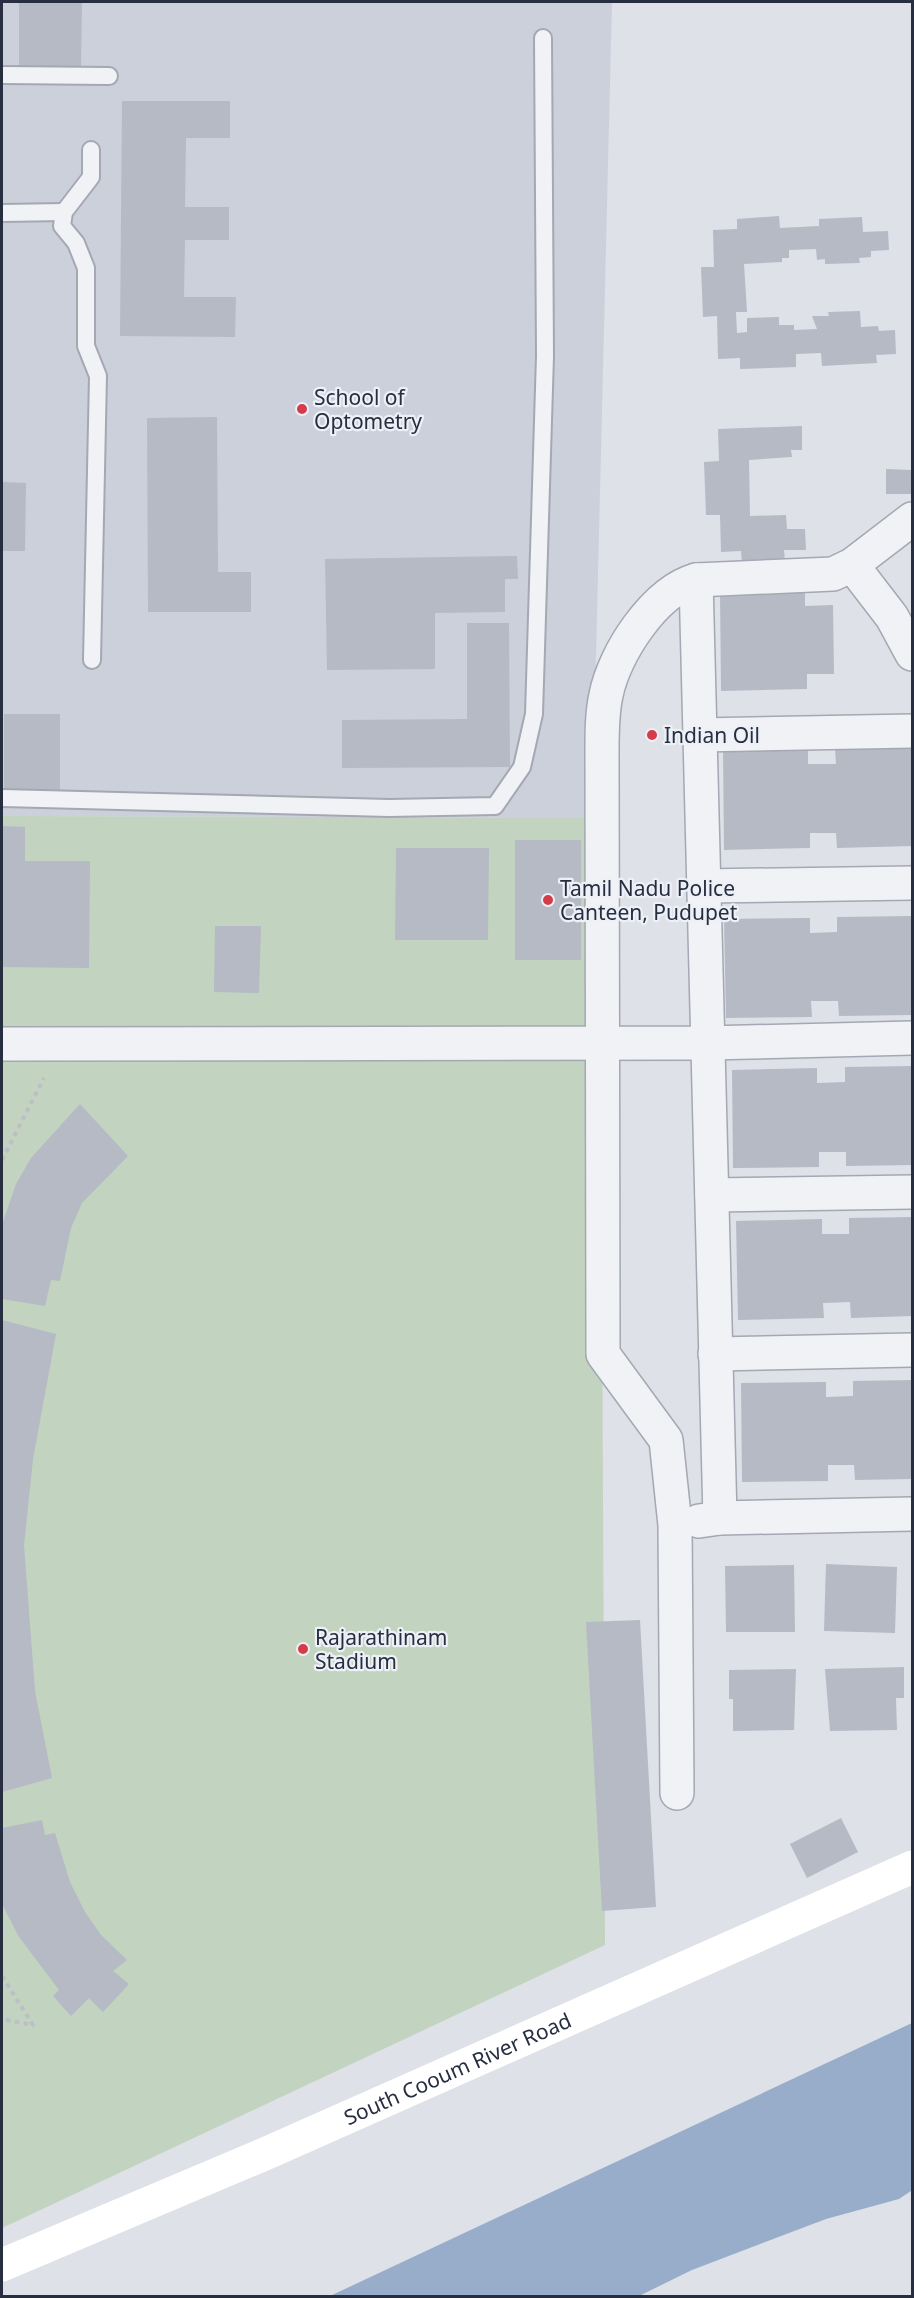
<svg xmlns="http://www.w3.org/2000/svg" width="914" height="2298" viewBox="0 0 914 2298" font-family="'Noto Sans',sans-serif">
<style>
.built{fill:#ccd0da}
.green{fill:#c2d3bf}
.water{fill:#97adca}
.building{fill:#b5bac5}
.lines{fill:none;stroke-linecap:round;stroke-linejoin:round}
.lane-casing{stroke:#a3a8b2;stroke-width:20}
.street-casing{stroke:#a3a8b2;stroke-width:36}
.path{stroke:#bcbfc7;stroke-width:4;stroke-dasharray:4.5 4.5;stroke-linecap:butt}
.lane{stroke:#f1f2f6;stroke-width:16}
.street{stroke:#f1f2f6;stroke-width:33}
.secondary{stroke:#fff;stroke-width:33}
.poi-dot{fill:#d53c49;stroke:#edf0f6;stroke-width:2}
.labels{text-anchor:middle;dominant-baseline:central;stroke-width:4.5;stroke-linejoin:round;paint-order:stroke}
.poi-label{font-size:21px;fill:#262e40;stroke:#edf0f6;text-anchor:start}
.street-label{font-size:21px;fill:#262e40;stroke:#edf0f6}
</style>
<rect width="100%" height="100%" fill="#dee1e8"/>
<path class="built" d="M2,2h610l-20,816 -590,-2z"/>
<path class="green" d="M2,816l590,2 9,240 4,887 -603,283z"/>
<path class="water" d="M912,2023v160l-1,8 -12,8 -73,20 -134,51 -53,26h-309z"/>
<g class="building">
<path d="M19,2h63l-1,65 -62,-1z"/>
<path d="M122,101h108v37h-44l-1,69h44v33h-44l-1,57h52l-1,40 -115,-1z"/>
<path d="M779,216l1,12 39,-2v-7l43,-2 1,15 25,-1 1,19 -18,1v6l-12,1 1,5 -35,1v-5l-8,1 -1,-11 -27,1v8h-7v4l-38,2 3,48h-11l1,21 10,-1v-14l32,-1v8h15v5l23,-1 -5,-13h17l-1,-4 32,-1 1,16 17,-1 1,5 16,-1 1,24 -20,1 1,8 -55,3 -1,-13 -25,1v13l-56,2v-11l-22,1 -1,-43 -14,1 -2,-50h13l-1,-37 24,-1v-10z"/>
<path d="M217,417l1,155h33v40h-103l-1,-194z"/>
<path d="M802,426v24h-11l1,7 -43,3 1,56 36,-1 1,14h18l1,21h-22l1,11 -43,2 -1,-12 -20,1 -1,-37h-14l-2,-53 15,-1 -1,-32z"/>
<path d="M886,469l26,1v24h-26z"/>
<path d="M2,482l24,1 -1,68h-23z"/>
<path d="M517,556l1,23h-13v33l-70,1v56l-108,1 -2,-111z"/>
<path d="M805,591v15l28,-1 1,69h-27v15l-86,2 -1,-99z"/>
<path d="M467,623h42l1,144 -168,1v-48l125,-1z"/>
<rect x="4" y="714" width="56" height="77"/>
<path d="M912,747v99l-75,2 -1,-15h-26v15l-86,2 -1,-99 85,-1v14h28l-1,-15z"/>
<path d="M2,826l23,1v34h65l-1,107 -87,-1z"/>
<rect x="515" y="840" width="66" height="120"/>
<path d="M396,848h93l-1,92h-93z"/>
<path d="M912,916v99l-73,1 -1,-15h-27l1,16 -86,1 -2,-99 86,-1v15l27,-1v-15z"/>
<path d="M215,926h46l-2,67 -45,-1z"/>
<path d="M912,1066v99l-66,1v-14h-27v15l-86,1 -1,-98 85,-2v15l28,-1v-15z"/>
<path d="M80,1104l48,52 -46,47 -11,25 -11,53 -9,-1 -6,26 -43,-7v-74l14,-41 15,-26z"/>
<path d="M912,1217v99l-61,2 -1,-16 -27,1 1,15 -86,2 -2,-99 86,-2v15h27v-16z"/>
<path d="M2,1320l54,14 -23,125 -9,86 11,146 17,87 -50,14z"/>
<path d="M912,1380v99l-57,1 -1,-15h-26v16l-86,1 -1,-99 85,-1v15l27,-1v-15z"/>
<path d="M826,1564l71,3 -2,66 -71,-2z"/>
<path d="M794,1565l1,67h-69l-1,-66z"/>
<path d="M640,1620l16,287 -54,4 -16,-289z"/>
<path d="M904,1667v31h-8l1,32 -67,1 -5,-62z"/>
<path d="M796,1669l-2,61 -61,1v-32h-4v-29z"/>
<path d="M841,1818l17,34 -51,26 -17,-34z"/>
<path d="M42,1820l3,15 10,-2 15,49 15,30 16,23 26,25 -14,11 16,13 -26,28 -14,-14 -18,18 -18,-20 6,-6 -40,-53 -17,-33v-76z"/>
</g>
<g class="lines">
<g class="lane-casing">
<g id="lane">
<path d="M2,75l107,1"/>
<path d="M91,150v27l-27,35 -2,14 14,17 10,25v78l12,30 -6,284"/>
<path d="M2,213l62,-1"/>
<path d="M2,798l387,10 106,-2 27,-39 12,-53 11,-358 -2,-318"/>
</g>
</g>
<g class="street-casing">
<g id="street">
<path d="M852,565l40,52 20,37"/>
<path d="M696,580l24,938"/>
<path d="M700,735l212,-4"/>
<path d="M703,886l209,-3"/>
<path d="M2,1044l706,-1 204,-5"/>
<path d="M712,1195l200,-3"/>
<path d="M715,1354l197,-4"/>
<path d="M699,1521l21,-3 192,-4"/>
<path d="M677,1793l-2,-268 -9,-85 -63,-86 -1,-603c0,-19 0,-38 4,-56 8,-41 48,-103 90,-115l137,-6 19,-9 60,-46"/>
</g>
</g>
<g class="path">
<path d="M2,1160l42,-82"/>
<path d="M2,1976l31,49 -31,-6"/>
</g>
<use href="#lane" class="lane"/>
<use href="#street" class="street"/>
<path class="secondary" id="s1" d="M2,2265l265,-112 645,-286"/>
</g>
<g class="poi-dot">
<circle cx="302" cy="409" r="6"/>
<circle cx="652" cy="735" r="6"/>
<circle cx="548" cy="900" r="6"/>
<circle cx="303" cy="1649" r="6"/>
</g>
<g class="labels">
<g class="poi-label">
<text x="314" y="397">School of<tspan x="314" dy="24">Optometry</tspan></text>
<text x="664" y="735">Indian Oil</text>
<text x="560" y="888">Tamil Nadu Police<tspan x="560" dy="24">Canteen, Pudupet</tspan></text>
<text x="315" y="1637">Rajarathinam<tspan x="315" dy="24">Stadium</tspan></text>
</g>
<g class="street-label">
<text stroke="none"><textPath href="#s1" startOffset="496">South Cooum River Road</textPath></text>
</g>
</g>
<rect width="914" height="2298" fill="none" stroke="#262e40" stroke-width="6"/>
</svg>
